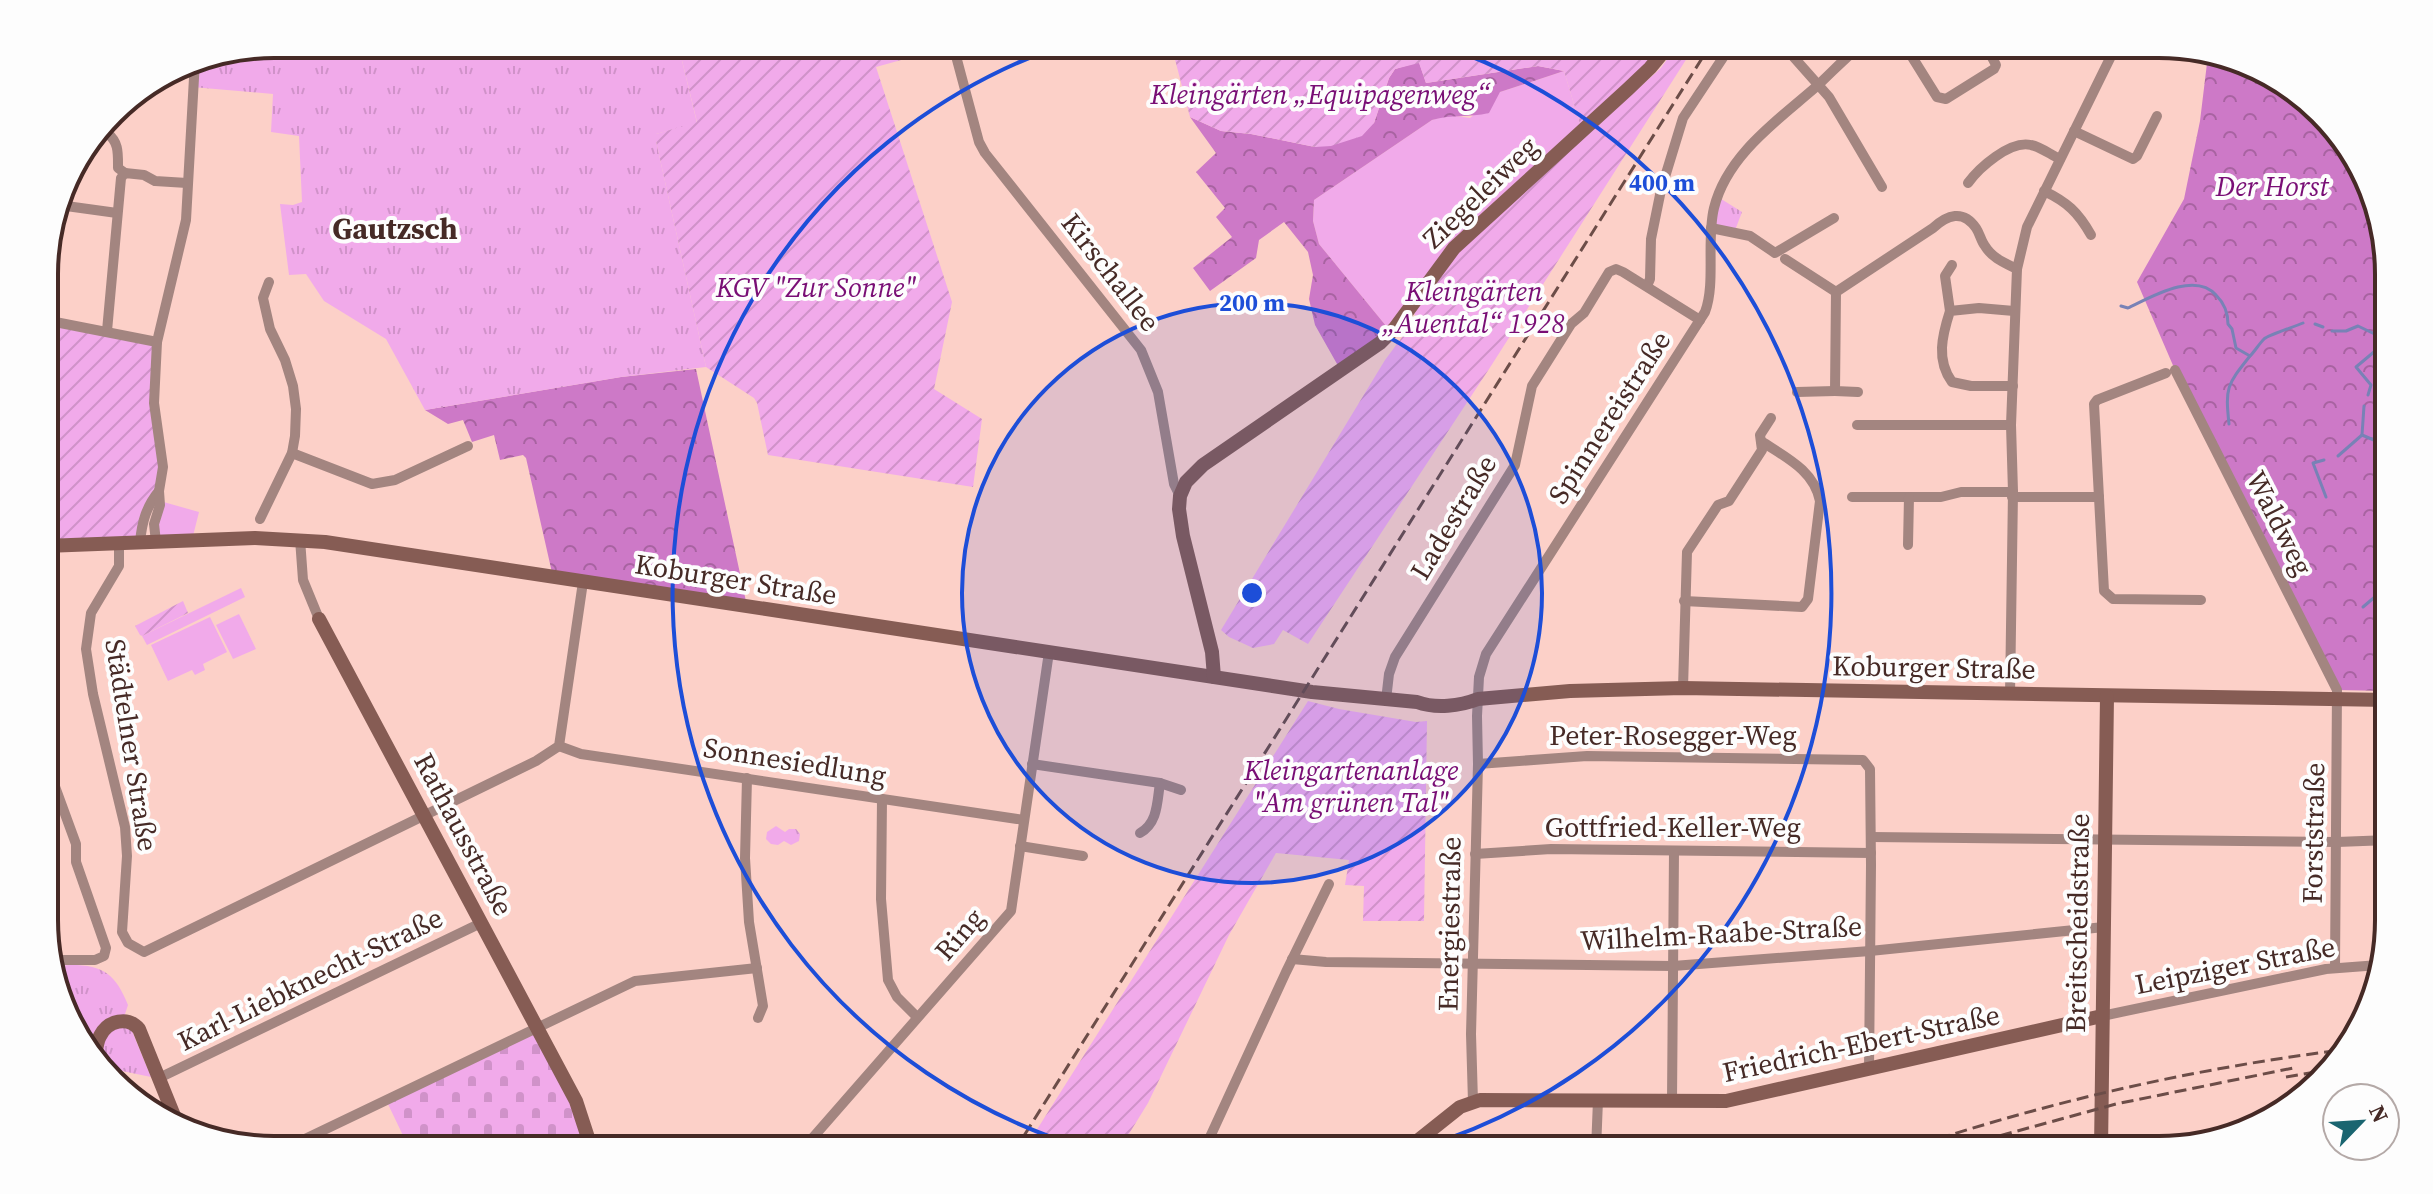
<svg xmlns="http://www.w3.org/2000/svg" width="2433" height="1194" viewBox="0 0 2433 1194" font-family="'Source Serif 4',serif">
<style>
.grass{fill:#f1aaea}
.forest{fill:url(#forest-crowns)}
.cemetery{fill:url(#cemetery-stones)}
.park{fill:url(#park-tufts)}
.garden{fill:url(#garden-furrows)}
.lines{fill:none;stroke-linecap:round;stroke-linejoin:round}
.stream{stroke:#7882b6;stroke-width:3}
.street{stroke:#a38580;stroke-width:10}
.secondary{stroke:#865c54;stroke-width:14}
.rail{stroke:#6c4d48;stroke-width:3;stroke-dasharray:12 6;stroke-linecap:butt}
.ring{fill:none;stroke:#1d4ed8;stroke-width:4}
.labels{text-anchor:middle;dominant-baseline:central;stroke-width:8;stroke-linejoin:round;paint-order:stroke}
.park-label{font-size:28px;font-style:italic;fill:#790e75;stroke:#fdfdfd}
.street-label{font-size:28px;fill:#462a26;stroke:#fdfdfd}
.neighbourhood-label{font-size:30px;font-weight:bold;fill:#462a26;stroke:#fdfdfd}
.rim{fill:none;stroke:#462a26;stroke-width:4}
.centre{fill:#1d4ed8;stroke:#fdfdfd;stroke-width:4}
.ring-label{font-size:24px;text-anchor:middle;font-weight:bold;fill:#1d4ed8;stroke:#fdfdfd;stroke-width:8;stroke-linejoin:round;paint-order:stroke}
</style>
<defs>
<pattern id="forest-crowns" width="20" height="18" patternUnits="userSpaceOnUse" patternTransform="scale(2)"><rect width="20" height="18" fill="#cd79c7"/><path d="M2 6a3 3 0 1 1 6 0M12 15a3 3 0 1 1 6 0" fill="none" stroke="#a863a1"/></pattern>
<pattern id="cemetery-stones" width="16" height="16" patternUnits="userSpaceOnUse" patternTransform="scale(2)"><rect width="16" height="16" fill="#f1aaea"/><path d="M2 7V4a2 2 0 0 1 4 0v3zM10 15v-3a2 2 0 0 1 4 0v3z" fill="#d092c9"/></pattern>
<pattern id="park-tufts" width="24" height="20" patternUnits="userSpaceOnUse" patternTransform="scale(2)"><rect width="24" height="20" fill="#f1aaea"/><path d="M3 7l-1-3M5 7V3M7 7l1-3M15 17l-1-3M17 17v-4M19 17l1-3" fill="none" stroke="#d092c9"/></pattern>
<pattern id="garden-furrows" width="10" height="10" patternUnits="userSpaceOnUse" patternTransform="scale(2)"><rect width="10" height="10" fill="#f1aaea"/><path d="M-1 1l2-2M0 10L10 0M9 11l2-2" fill="none" stroke="#d092c9"/></pattern>
</defs>
<rect width="100%" height="100%" fill="#fcd0c8"/>
<g class="grass">
<path d="M1564,71l18,60 -191,201 -72,-88 -6,-23 1,-21 118,-80 17,-5 21,3 30,-26z"/>
<path d="M160,501l39,11 -7,28 -36,2z"/>
<path d="M241,588l4,9 -98,48 -5,-9z"/>
<path d="M239,614l17,35 -23,10 -17,-34z"/>
<path d="M210,617l17,35 -24,12 2,6 -10,5 -3,-5 -24,11 -17,-36z"/>
</g>
<g class="forest">
<path d="M2208,55l53,12 81,67 45,110 1,447 -51,-1 -162,-320 -38,-88 47,-83 16,-78z"/>
<path d="M1419,62l7,21 112,-17 26,5 -64,21 -11,21c-20,5 -37,1 -57,7l-118,80 -1,21 6,23 72,88 -50,39 -26,-46 -6,-26 4,-24 -5,-23 -24,-30 -25,18 -3,18 -46,33 -17,-23 39,-31 -16,-20 9,-9 -29,-36 20,-19 -26,-36 31,14 30,3 64,13 59,-24 15,-45 6,-9z"/>
<path d="M696,369l51,237 -194,-29 -27,-119 -3,-3 -23,5 -6,-25 -22,7 -9,-22 -15,4 -23,-14 196,-33z"/>
</g>
<path class="cemetery" d="M537,1026l55,124h-186l3,-2 -23,-48z"/>
<g class="park">
<path d="M274,44h404l19,79 -41,11v7l50,226 -85,10 -196,33 -39,-71 -62,-38 -18,-27 -17,1 -9,-71 13,1 9,-3 -3,-66 -28,-4 2,-38 -81,-7 3,-27z"/>
<path d="M1718,197l24,15 -8,21 -23,-5z"/>
<path d="M776,826l9,6 4,-3h7l4,5 -1,7 -8,4 -7,-4 -6,4 -7,-1 -5,-5 1,-7z"/>
<path d="M71,965c33,0 45,10 57,40l-3,9 26,63 -53,-11 -7,-6 -39,-94z"/>
</g>
<g class="garden">
<path d="M678,44h269l1,3 -72,20 76,235 -18,87 48,30 -9,68 -205,-32 -11,-52 -3,-5 -48,-31 -50,-226v-7l41,-12z"/>
<path d="M1171,44h499l-88,87 -18,-60 -26,-5 -112,17 -7,-20 -24,6 -6,9 -15,45 -12,13 -31,10 -16,1 -64,-13 -30,-3 -31,-14z"/>
<path d="M1678,44h18l-205,322 -183,278 -25,-14 -9,14 -21,4 -24,-11 -8,-7 164,-270 18,-24v-3l16,-14 -5,-5 31,-48 36,-37 180,-161z"/>
<path d="M45,320l112,22 -3,61 8,71 -22,68 -95,4z"/>
<path d="M183,601l5,12 -46,23 -2,-1 -5,-9z"/>
<path d="M1308,701l31,8 77,13 11,-1 -3,200h-61l1,-35 -19,-1 4,-25 -73,-7 -47,82 -81,168 -29,47h-95z"/>
</g>
<g class="lines">
<g class="stream">
<path d="M2121,306l7,2c23,-11 67,-37 88,-13 8,8 12,17 12,29l4,5 4,19 14,8c5,-5 9,-12 14,-17 4,-4 30,-12 39,-16"/>
<path d="M2315,324l8,3"/>
<path d="M2332,331h14l12,-5 29,14"/>
<path d="M2368,395l3,-10 -15,-18 31,-26"/>
<path d="M2364,406l-2,29 26,11"/>
<path d="M2229,424c-4,-37 -2,-39 21,-68"/>
<path d="M2338,456l24,-21"/>
<path d="M2324,460l-11,3 13,34"/>
<path d="M2363,607l20,-17"/>
</g>
<g class="street">
<path d="M999,44l-43,12 23,86 6,11 156,197 17,42 16,92 6,12"/>
<path d="M1782,44l47,53 53,90"/>
<path d="M1904,44l33,53 9,2 48,-30 2,-4 -11,-21"/>
<path d="M2074,131l59,28 4,-3 20,-40"/>
<path d="M97,134l10,-1c12,9 11,20 11,35l7,5"/>
<path d="M1968,183c11,-15 42,-43 63,-38 10,2 20,10 29,14"/>
<path d="M2044,191c23,11 34,21 47,44"/>
<path d="M59,205l58,8"/>
<path d="M1711,228l39,8 25,17 59,-35"/>
<path d="M1785,259l51,33"/>
<path d="M1647,286l3,-7 1,-40 10,-49 22,-72 49,-74"/>
<path d="M1950,311l-5,-35 7,-11"/>
<path d="M45,320l112,22"/>
<path d="M107,331l14,-153 4,-5 19,2 11,6 32,2"/>
<path d="M2175,370l162,320 -2,278"/>
<path d="M2166,373l-69,27 -3,4 10,187 9,8 88,1"/>
<path d="M2013,386h-42l-19,-4c-16,-22 -10,-46 -2,-71l29,-3 35,3"/>
<path d="M1797,392l38,-1"/>
<path d="M1858,392l-23,-1 1,-99 97,-64c14,-13 30,-19 43,0 4,6 5,13 9,18 7,12 20,17 32,23"/>
<path d="M1857,425h154"/>
<path d="M292,453l80,31 23,-4 73,-34"/>
<path d="M1852,497h89l20,-5h52"/>
<path d="M2012,497h87"/>
<path d="M260,519l32,-66 3,-17 1,-27 -3,-23 -8,-26 -15,-31 -7,-31 6,-16"/>
<path d="M300,539l3,41 16,39"/>
<path d="M140,542c2,-20 6,-35 19,-51"/>
<path d="M156,542l-2,-18 6,-19 -1,-14 4,-24 -9,-64 3,-61 29,-122 9,-160"/>
<path d="M119,543v23l-28,47 -5,36 7,45 32,133 2,29 -5,76 6,11 16,9 392,-191 23,-15 24,-164"/>
<path d="M1908,545l1,-48"/>
<path d="M1684,601l118,6 6,-8 12,-98c-6,-31 -35,-44 -59,-60"/>
<path d="M1683,688l4,-136 31,-47 11,-4 33,-51 -2,-15 11,-17"/>
<path d="M2010,695l3,-203 -2,-67 6,-156 10,-42 90,-183"/>
<path d="M1386,700l3,-26 6,-17 120,-192 17,-79 39,-62 13,-11 25,-41 7,-3 7,3 77,48"/>
<path d="M559,746l22,8 443,66"/>
<path d="M46,762l30,82v18l30,86 -2,8 -9,4h-45"/>
<path d="M1032,764l128,19 21,7"/>
<path d="M1478,764l109,-8 276,4 7,9 1,96 -2,205"/>
<path d="M747,778l-2,80 4,64 14,84 -5,12"/>
<path d="M882,799l-1,100 7,81 9,17 20,20"/>
<path d="M1140,833c18,-10 17,-31 20,-50"/>
<path d="M1871,837l466,5 52,-2"/>
<path d="M1020,846l63,10"/>
<path d="M1475,854l76,-5 320,4"/>
<path d="M1292,959l34,3 347,4 197,-15 234,-24"/>
<path d="M2102,1016l224,-47 53,-4"/>
<path d="M159,1078l322,-155"/>
<path d="M1672,1101l2,-250"/>
<path d="M1473,1102l-2,-68 7,-270 -1,-48 2,-39 7,-23 219,-342c11,-29 1,-72 9,-104 13,-53 64,-88 103,-122 15,-14 29,-29 45,-42"/>
<path d="M306,1139l6,11"/>
<path d="M282,1150l353,-169 122,-13"/>
<path d="M802,1150l209,-239 38,-259"/>
<path d="M1204,1150l82,-178 43,-88"/>
<path d="M1596,1150l2,-50"/>
</g>
<g class="secondary">
<path d="M45,546l210,-8 70,4 987,150 105,10c19,7 43,4 61,-3l92,-8 113,-3 705,12"/>
<path d="M319,619l257,482 16,49"/>
<path d="M1214,677l-2,-25 -29,-116 -4,-27 1,-13 6,-14 17,-17 177,-122 15,-15 59,-80 174,-159 22,-21 20,-24"/>
<path d="M94,1062c2,-8 2,-19 6,-26 8,-16 28,-20 39,-7l40,99"/>
<path d="M1406,1150l54,-43 20,-7 246,1 376,-85"/>
<path d="M2101,1150l6,-454"/>
</g>
<g class="rail">
<path d="M2286,1077l36,-6"/>
<path d="M1015,1150l696,-1106"/>
<path d="M1904,1150c143,-48 287,-81 437,-100"/>
<path d="M1948,1150l168,-46 182,-37"/>
</g>
</g>
<circle cx="1252" cy="593" r="290" fill="#1d4ed8" fill-opacity=".12"/>
<g class="ring">
<circle cx="1252" cy="593" r="290"/>
<path d="M1087 1149A580 580 0 0 1 1063 45M1441 45A580 580 0 0 1 1417 1149"/>
</g>
<g class="labels">
<g class="park-label">
<text x="1320" y="94">Kleingärten „Equipagenweg“</text>
<text x="2272" y="186">Der Horst</text>
<text x="816" y="287">KGV "Zur Sonne"</text>
<text x="1474" y="291">Kleingärten<tspan x="1474" dy="32">„Auental“ 1928</tspan></text>
<text x="1351" y="770">Kleingartenanlage<tspan x="1351" dy="32">"Am grünen Tal"</tspan></text>
</g>
<g class="street-label">
<text transform="translate(1480 192) rotate(-44)">Ziegeleiweg</text>
<text transform="translate(1111 272) rotate(52)">Kirschallee</text>
<text transform="translate(1609 417) rotate(-57)">Spinnereistraße</text>
<text transform="translate(1453 517) rotate(-59)">Ladestraße</text>
<text transform="translate(2280 523) rotate(63)">Waldweg</text>
<text transform="translate(736 579) rotate(9)">Koburger Straße</text>
<text transform="translate(1934 667) rotate(1)">Koburger Straße</text>
<text x="1673" y="735">Peter-Rosegger-Weg</text>
<text transform="translate(132 745) rotate(81)">Städtelner Straße</text>
<text transform="translate(795 761) rotate(9)">Sonnesiedlung</text>
<text x="1673" y="827">Gottfried-Keller-Weg</text>
<text transform="translate(2313 833) rotate(-89)">Forststraße</text>
<text transform="translate(464 834) rotate(62)">Rathausstraße</text>
<text transform="translate(2077 923) rotate(-89)">Breitscheidstraße</text>
<text transform="translate(1449 924) rotate(-89)">Energiestraße</text>
<text transform="translate(1721 933) rotate(-3)">Wilhelm-Raabe-Straße</text>
<text transform="translate(959 934) rotate(-49)">Ring</text>
<text transform="translate(2235 965) rotate(-11)">Leipziger Straße</text>
<text transform="translate(310 979) rotate(-26)">Karl-Liebknecht-Straße</text>
<text transform="translate(1861 1043) rotate(-12)">Friedrich-Ebert-Straße</text>
</g>
<g class="neighbourhood-label">
<text x="395" y="228">Gautzsch</text>
</g>
</g>
<path d="M0 0H2433V1194H0ZM274 58H2159A216 216 0 0 1 2375 274V920A216 216 0 0 1 2159 1136H274A216 216 0 0 1 58 920V274A216 216 0 0 1 274 58Z" fill="#fdfdfd" fill-rule="evenodd"/>
<path class="rim" d="M274 58H2159A216 216 0 0 1 2375 274V920A216 216 0 0 1 2159 1136H274A216 216 0 0 1 58 920V274A216 216 0 0 1 274 58Z"/>
<circle cx="1252" cy="593" r="12" class="centre"/>
<g class="ring-label">
<text x="1662" y="191">400 m</text>
<text x="1252" y="311">200 m</text>
</g>
<g transform="translate(2361 1122) rotate(65)"><circle r="38" fill="#fdfdfd" stroke="#b4a9a7" stroke-width="2"/>
<path d="M0-6L14 30L0 20L-14 30Z" fill="#1a6570"/>
<text y="-12" font-size="22" font-weight="bold" text-anchor="middle" fill="#462a26">N</text>
</g>
</svg>
